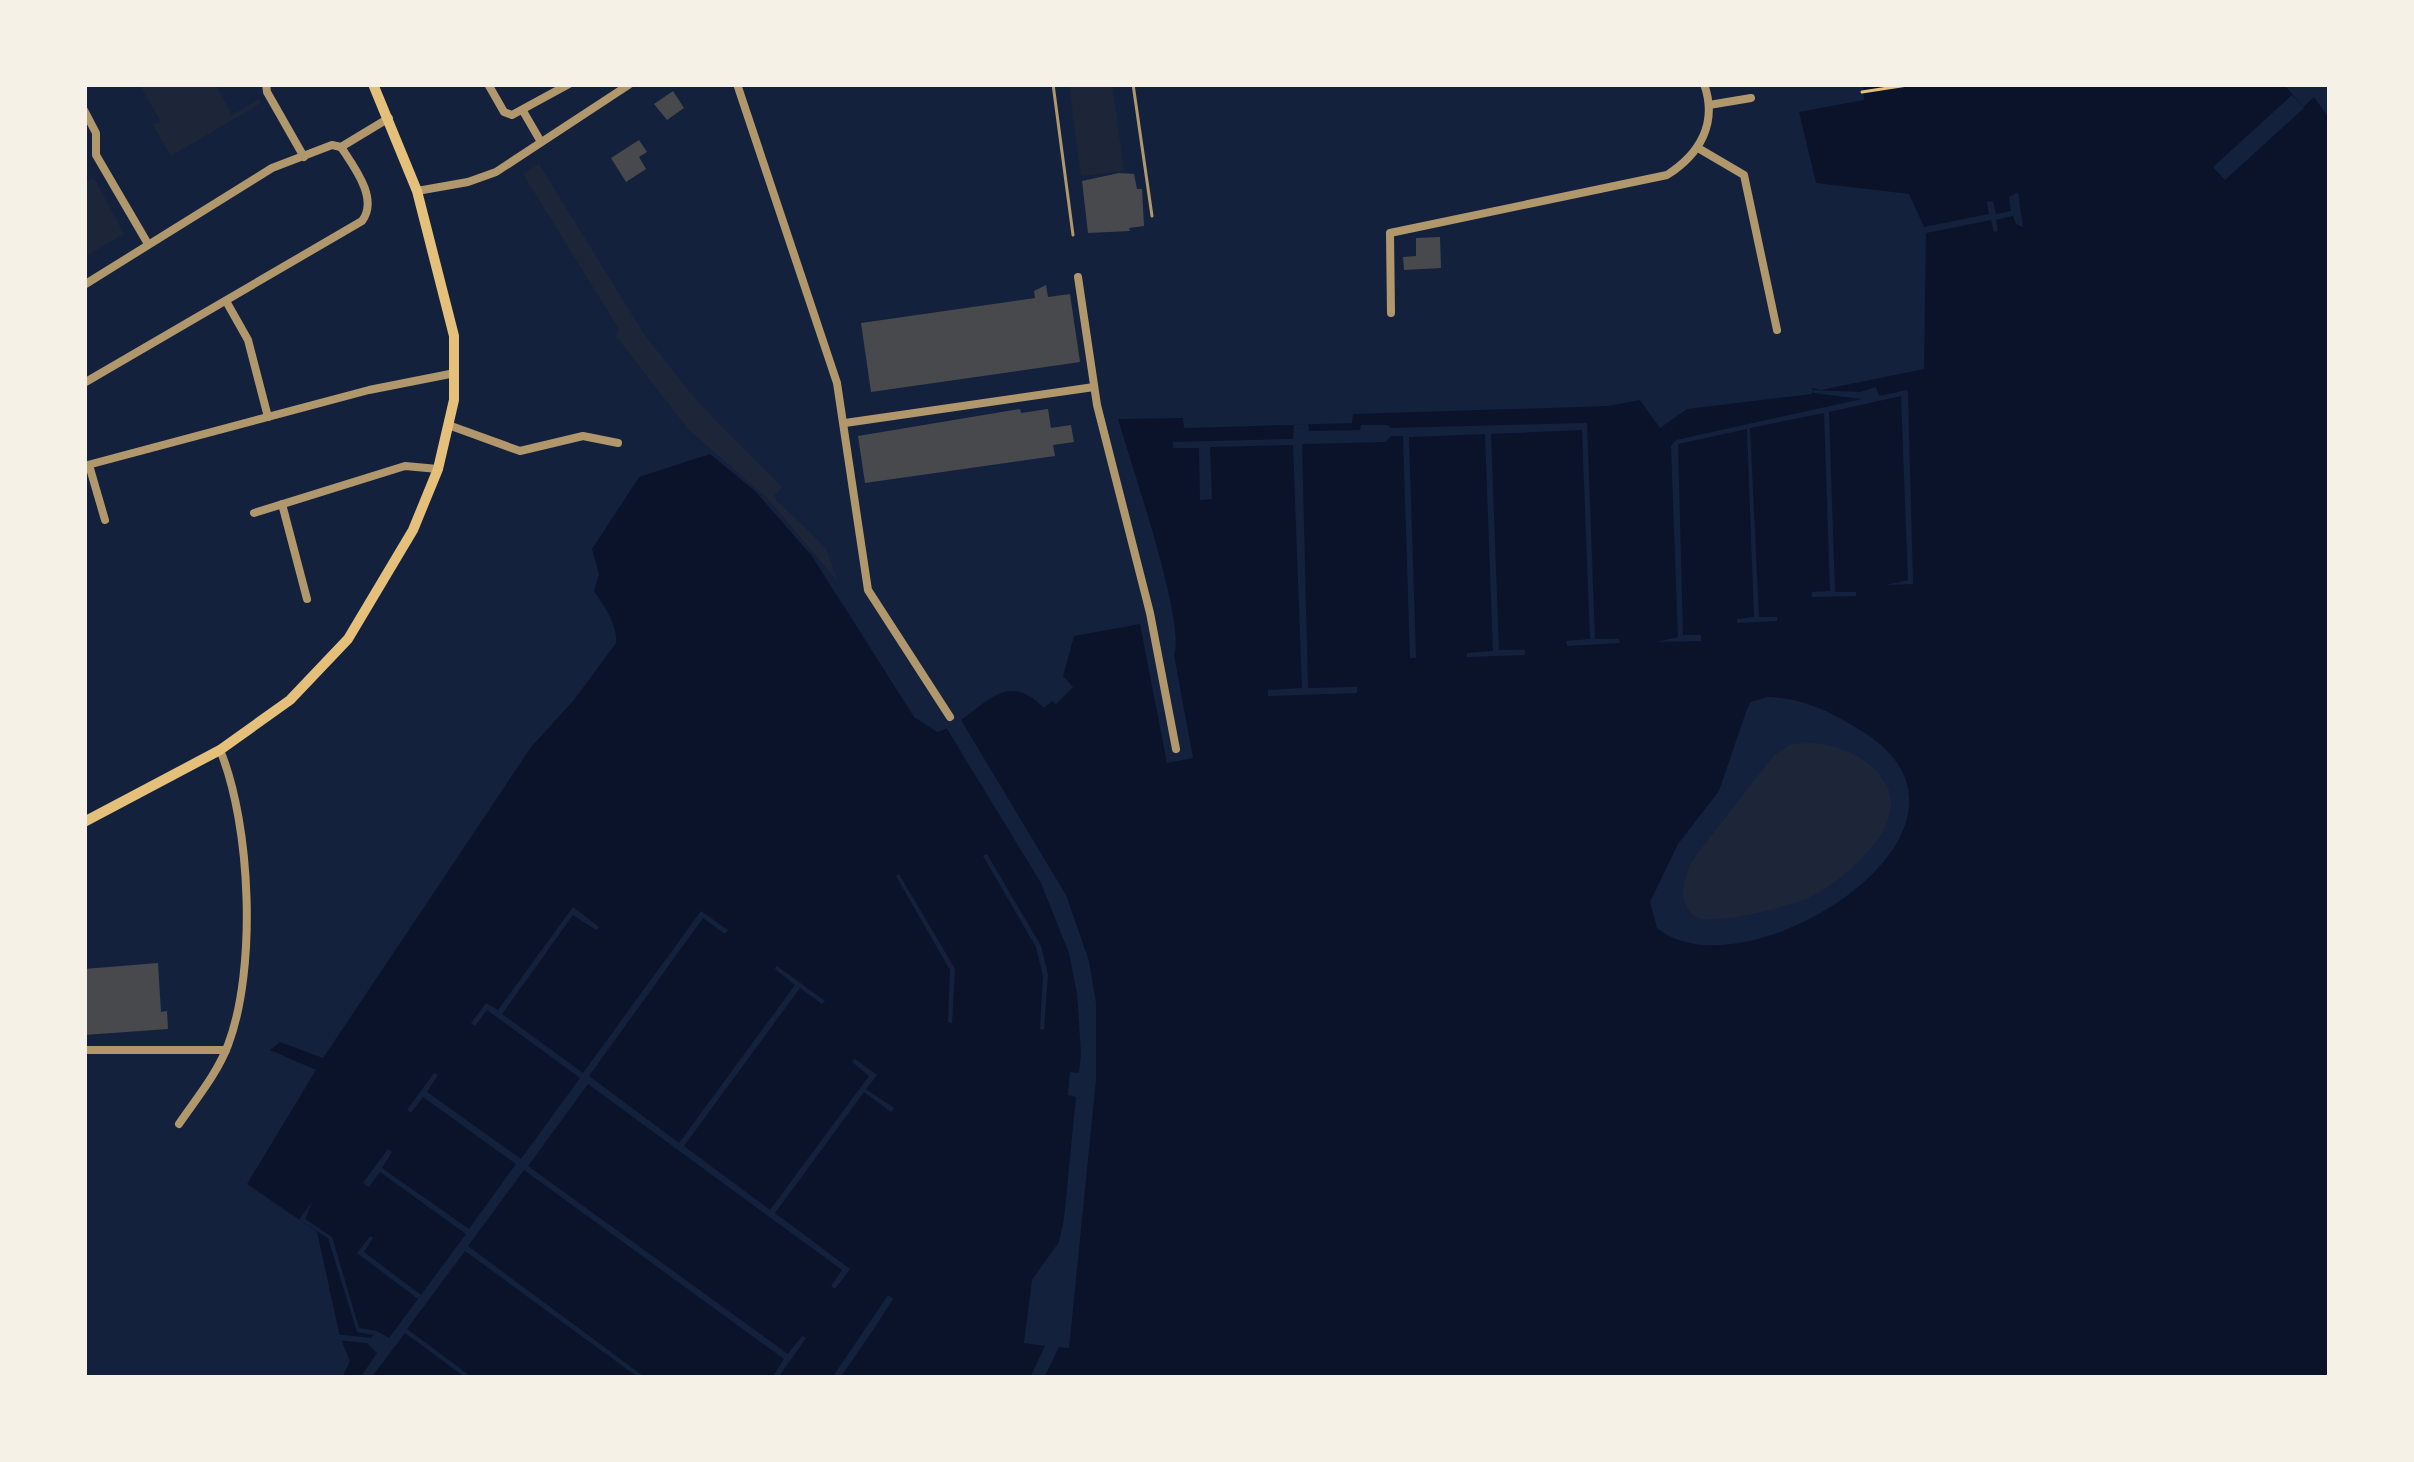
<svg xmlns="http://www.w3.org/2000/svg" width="2414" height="1462" viewBox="0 0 2414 1462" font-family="Lato,sans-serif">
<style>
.green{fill:#1d2539}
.water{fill:#0b132b;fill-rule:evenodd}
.pier{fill:#14213d}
.building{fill:#48494c}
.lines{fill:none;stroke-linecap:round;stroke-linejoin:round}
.path{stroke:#e5c07b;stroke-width:3}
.service{stroke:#b1986c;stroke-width:3}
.minor{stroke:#b1986c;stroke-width:8}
.primary{stroke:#e5c07b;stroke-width:10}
</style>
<rect width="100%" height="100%" fill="#14213d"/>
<g class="green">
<path d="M139,84h81l-3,3 15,28 27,-16 2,4 -90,53 -19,-32 9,-2z"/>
<path d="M1069,84h43l12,87 -43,5z"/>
<path d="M539,164l105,170 52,66 86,87 -9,10 53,51 12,34 -68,-81 -82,-72 -72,-93 3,-7 -96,-155z"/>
<path d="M94,178l30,56 -40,23v-74z"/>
<path d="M1810,743c30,1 62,15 77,43 21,41 -44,95 -77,111 -17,9 -89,26 -107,22 -28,-6 -21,-43 -9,-61l80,-103 18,-11z"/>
</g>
<path class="water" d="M1863,84h421l19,23 11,-10 16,22v1259h-1988l8,-17 -10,-24 -23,-105 -70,-48 69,-114 -46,-20 10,-8 43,16 208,-311 43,-47 42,-57c2,-17 -12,-37 -22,-52l5,-17 -7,-25 47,-72 71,-23 45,37 57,65 102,161 23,15c42,-12 63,-69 107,-24l8,-7 4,3 17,-17 -10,-11 11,-40 66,-12 27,139 26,-5 -19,-103c12,-33 -44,-194 -56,-236l65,-1 1,10 168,-5 1,-9 255,-8 32,-6 20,28 27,-19 125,-15v-6l9,2 103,-21 2,-138 -17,-37 -93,-11 -17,-71 65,-12zM1767,697c39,1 68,17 101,38 143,98 -125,264 -211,193l-7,-26 28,-58 41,-53 28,-82 4,-7z"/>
<g class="pier">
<path d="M2292,95l12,13 -79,72 -12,-13z"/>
<path d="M2018,192l5,35 -7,-3 -3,-8 -17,4 2,11 -4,1 -3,-12 -70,14 -2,-6 70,-14 -2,-12 6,-1 3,13 15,-3 -2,-14z"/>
<path d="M1876,387l3,9 28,-6 1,4 5,190 -27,1 22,-5 -7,-184 -72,16 6,180h21v4l-44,1v-5l18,-1 -6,-178 -74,15 9,189h18v4l-40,2v-4l17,-2 -7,-188 -69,15 5,191h18v6l-44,1 21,-5 -7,-191 5,-6 186,-41 -49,-6 -1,-3 48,2z"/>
<path d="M1587,423l8,216h24l1,4 -53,3 -1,-5 24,-2 -8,-209 -91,4 8,216h26v5l-58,2v-4l26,-2 -8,-217 -76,3 7,221h-6l-7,-222h-12l-6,6 -83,2 6,244 49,-1v6l-89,3v-6l34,-2 -9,-243 -83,2 2,52 -12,1 -1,-52h-26v-6l120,-3 1,-14 14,-1 1,7 51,-1 1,-5h26l4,3z"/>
<path d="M958,715l108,180 23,66 7,42v77l-27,268 -10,-1 -15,31h-14l15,-32 -21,-3 8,-63 27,-38 5,-23 12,-122 -8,-2 2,-23 9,1 2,-20 -4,-60 -8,-40 -28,-70 -97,-159z"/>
<path d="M987,854l54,92 7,29 -4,55 -4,-1 3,-53 -7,-29 -53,-91z"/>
<path d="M899,874l56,95 -3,54 -4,-1 2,-52 -54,-94z"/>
<path d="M573,907l26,20 -3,3 -23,-15 -71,99 81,59 118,-162 27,19 -3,4 -22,-16 -114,158 90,67 116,-158 -20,-16 2,-3 48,35 -3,3 -22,-16 -116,158 86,64 99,-134 -17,-14 3,-3 22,16 -11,14 28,19 -3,4 -27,-20 -89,121 75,56 -15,20 -4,-3 11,-16 -254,-186 -60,82 260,188 14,-18 4,2 -28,40h-6l12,-19 -260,-189 -56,76 178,132h-7l-174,-127 -58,78 66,49h-7l-61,-45 -34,45h-11l17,-25 -10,-10 -32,-3 -2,-6 38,4 3,-3 -17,-3 -29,-94 -29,-18 13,-18 -7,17 27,18 27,91 18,3 12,7 29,-39 -61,-46 13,-17 3,2 -9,14 57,43 45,-61 -86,-62 -11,15 -6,-4 25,-34 4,3 -10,16 87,61 47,-65 -93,-67 -12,16 -4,-3 27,-37 4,2 -11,17 94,67 59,-81 -93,-68 -12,16 -4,-3 15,-20 12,7z"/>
<path d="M888,1295l5,4 -20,31 -33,48h-8z"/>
</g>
<g class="building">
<path d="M673,91l11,17 -17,12 -13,-16z"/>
<path d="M639,140l8,12 -8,5 7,12 -20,13 -15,-24z"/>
<path d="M1119,173l15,1 3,15h5l2,37 -15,2 1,3 -42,2 -6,-52z"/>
<path d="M1440,237l1,31 -37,2 -1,-13 13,-1v-18z"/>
<path d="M1046,285l2,12 22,-3 10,68 -209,30 -10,-69 174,-25 -1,-7z"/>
<path d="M1020,409l1,4 27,-4 3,19 20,-3 3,17 -21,3 2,11 -190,27 -7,-47z"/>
<path d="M158,963l3,49 6,-1 1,18 -84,6v-66z"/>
</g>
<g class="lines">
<path class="path" d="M1862,92l52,-8"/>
<g class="service">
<path d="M1053,84l20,151"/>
<path d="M1133,84l19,132"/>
</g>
<g class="minor">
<path d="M266,84l1,8 37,65"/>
<path d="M488,84l16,28 8,3 57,-31"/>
<path d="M737,84l100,299 31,207 82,127"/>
<path d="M1709,105l42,-7"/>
<path d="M84,110l12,23v22l52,89"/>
<path d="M523,111l18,31"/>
<path d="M1698,148l46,27 33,155"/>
<path d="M417,191l51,-9 28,-10 134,-88"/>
<path d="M1078,277l19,128 53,208 26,136"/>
<path d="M84,285l188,-117 60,-23 9,2 48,-29"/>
<path d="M226,301l22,39 20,77"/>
<path d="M1391,313l-1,-80 277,-58c33,-21 51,-52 37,-91"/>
<path d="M84,383l278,-162c17,-22 -8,-54 -21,-74"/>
<path d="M845,423l249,-36"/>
<path d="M451,426l69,25 63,-15 35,7"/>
<path d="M89,465l16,55"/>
<path d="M84,466l285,-76 86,-17"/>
<path d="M282,504l25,95"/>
<path d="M254,513l151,-47 33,3"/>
<path d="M84,1050h142"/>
<path d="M179,1124c17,-25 38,-50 49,-79 29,-76 23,-220 -8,-295"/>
</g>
<path class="primary" d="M84,822l136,-72 70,-50 58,-61 65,-109 25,-61 16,-69v-64l-37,-145 -44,-107"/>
</g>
<rect width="2414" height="1462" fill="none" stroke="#f6f1e7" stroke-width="174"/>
</svg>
